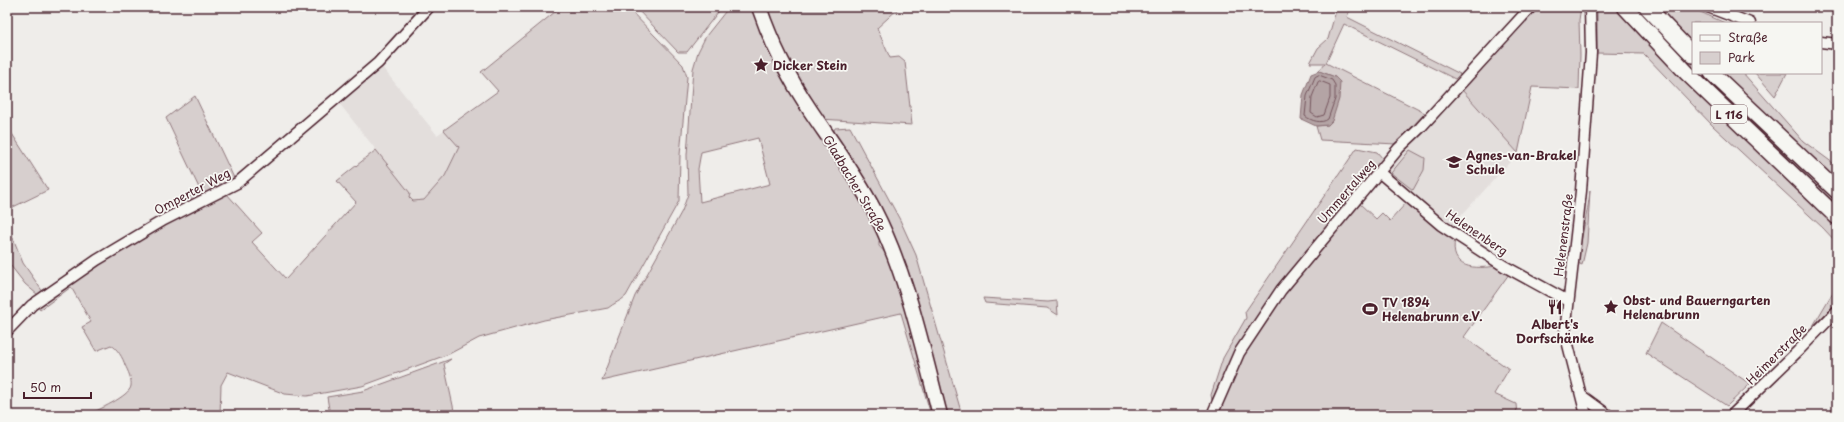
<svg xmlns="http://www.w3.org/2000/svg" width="1844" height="422" viewBox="0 0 1844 422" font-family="'Playpen Sans',sans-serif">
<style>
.built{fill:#e3dedc}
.green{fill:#d7cfce;stroke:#90777c;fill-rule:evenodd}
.water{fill:#b4a4a5;stroke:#8a6f74}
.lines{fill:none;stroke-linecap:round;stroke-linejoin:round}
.shore{stroke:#74545c;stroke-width:1}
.street-casing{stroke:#4a1f2b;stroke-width:13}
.secondary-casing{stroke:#4a1f2b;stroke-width:17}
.primary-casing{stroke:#4a1f2b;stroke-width:18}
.street{stroke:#f6f6f2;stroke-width:10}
.secondary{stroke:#f6f6f2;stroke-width:14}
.primary{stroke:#f6f6f2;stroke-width:15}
.labels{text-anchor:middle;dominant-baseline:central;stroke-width:3.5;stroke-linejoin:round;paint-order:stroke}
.shield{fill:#f6f6f2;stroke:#7e6067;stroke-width:1}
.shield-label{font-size:11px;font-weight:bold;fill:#4a1f2b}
.poi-label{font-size:12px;font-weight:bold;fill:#4a1f2b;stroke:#f6f6f2;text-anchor:start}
.street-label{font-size:12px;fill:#4a1f2b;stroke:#f6f6f2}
</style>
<rect width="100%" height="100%" fill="#efedea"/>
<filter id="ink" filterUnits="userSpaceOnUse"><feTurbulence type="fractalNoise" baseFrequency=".025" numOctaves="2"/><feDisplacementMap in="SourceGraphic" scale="8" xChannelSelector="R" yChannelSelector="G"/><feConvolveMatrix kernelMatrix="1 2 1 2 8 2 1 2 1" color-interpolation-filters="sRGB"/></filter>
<g filter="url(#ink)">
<g class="built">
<path d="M382,67l55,68 7,-5 15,17 -14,29 -21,24 -11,1 -4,-4 1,-4 -71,-90z"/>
<path d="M1462,90l56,63 -67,74 -65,-54z"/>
</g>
<g class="green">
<path d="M561,7h66l56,58 4,12 -7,78 -1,46 -53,95c-5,5 -12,7 -18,12l-64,12 -65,18 -30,16 -87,32 -55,10 -22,-2 -57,-22 -7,13 -1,30h-133c9,-4 43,-19 44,-29 1,-7 -3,-15 -6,-21 -2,-7 -8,-17 -14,-20l-15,6 -14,-24 9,-5 -20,-35 -31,23 -2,-3 60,-44 66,-39 62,-31 36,40 -10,9 34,37 70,-77 -19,-21 39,-31 34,43 -1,4 4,4 11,-1 21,-24 14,-29 -15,-17 54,-39 -17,-19z"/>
<path d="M635,7h87l-35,45h-9z"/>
<path d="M729,7h26l110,198 18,35 -4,1v5l10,11 15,40 31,118h-4l-30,-102 -299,68 33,-85 47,-85 6,-17 -1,-39 6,-86 5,-17 8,-16zM758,138l12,46 -70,18 -2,-33 3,-17z"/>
<path d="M765,7h135l-23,21 13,30 9,-1 6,5 7,63 -91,-6 -33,-55z"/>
<path d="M1337,7h14l-4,10 113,57 -5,5 -111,-55 -18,39 99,50 -29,31 -76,-4 -4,-14 12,-1 7,-48 -16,-6 6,-8h-15l8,-15 10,-9z"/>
<path d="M1539,7h42l-2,13 1,35 -1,34 -47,-2 -14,66 -56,-63z"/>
<path d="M1597,7h21c70,76 143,149 219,219v17l-14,-15 -110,-102 -69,-72 -47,-1z"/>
<path d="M1633,7h7l53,55v9z"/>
<path d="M1655,7h34l36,16h-32v24z"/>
<path d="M1695,73h9l133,126v5l-45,-36z"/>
<path d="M1719,73h24l60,68 34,25v13l-18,-12z"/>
<path d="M1755,73h32l-12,23z"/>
<path d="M195,96l39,82 -50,28 -25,9 9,-9 33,-14 -35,-74z"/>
<path d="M7,126l41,64 -41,20z"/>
<path d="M850,127l50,93 16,35 46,160h-16l-30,-109 -84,-171 3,-7z"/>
<path d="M1357,148l20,4 6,7 -1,4 -144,185 -10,18 -16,34 -1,-5 12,-37 23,-40 -1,-6z"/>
<path d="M1410,150l15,8 -1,12 -11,20 -22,-17z"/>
<path d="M1590,190l-3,53 -5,22 -4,-2c2,-25 10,-48 12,-73z"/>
<path d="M1407,202l48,37c-6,31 20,30 42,27l12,8 -45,63 45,32 -15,25 22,10 1,11h-300l25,-59 25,-37 42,-59 50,-57 17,16 6,-6 8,8z"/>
<path d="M7,223l16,40 20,29 -5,3 -13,-11 -18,-23z"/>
<path d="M1837,286v16l-24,24 23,-39z"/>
<path d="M983,298l65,4 9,-1 1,14 -11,-7 -62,-5z"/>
<path d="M1661,323l89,61 -23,22 -81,-53z"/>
<path d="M451,359l-7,5 11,51h-125l-3,-18 36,-6z"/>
</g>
<path class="water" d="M1319,71l16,6 5,5 -1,17 -7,22 -4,4 -12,1 -15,-7 2,-24 8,-21z"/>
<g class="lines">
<g class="shore">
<path d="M1319,75l13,5 3,5v14l-7,20c-6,5 -17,2 -23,-3l2,-20 8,-19z"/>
<path d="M1320,81l10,4v13l-6,17 -7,2 -6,-4 1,-16 6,-15z"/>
</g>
<g class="street-casing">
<g id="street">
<path d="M1708,7l42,16"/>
<path d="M1821,42l16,2"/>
<path d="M1380,173l61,52 63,41 64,35"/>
<path d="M7,331l25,-26 65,-45 67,-40 73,-37 141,-120 51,-56"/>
<path d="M1582,396l26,19"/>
<path d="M1212,415l27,-62 42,-63 118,-142 21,-20 111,-121"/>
<path d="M1586,415l-21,-82 16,-142 10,-138 -1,-46"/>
<path d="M1732,415l65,-63 40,-41"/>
</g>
</g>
<g class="secondary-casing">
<path id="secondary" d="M759,7c12,35 31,73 51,103 22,33 46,65 64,100 33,64 48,136 66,205"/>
</g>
<g class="primary-casing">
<g id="primary">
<path d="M1625,7l62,66 150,144"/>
<path d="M1647,7l46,48"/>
<path d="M1712,73l125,118"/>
</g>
</g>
<use href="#street" class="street"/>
<use href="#secondary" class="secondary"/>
<use href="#primary" class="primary"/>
</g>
</g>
<defs>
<g id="sight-bare" transform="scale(1.2)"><path d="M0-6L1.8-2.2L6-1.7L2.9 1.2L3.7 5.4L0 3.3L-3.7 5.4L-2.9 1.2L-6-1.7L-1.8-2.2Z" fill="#4a1f2b" stroke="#f6f6f2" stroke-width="2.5" paint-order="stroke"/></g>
<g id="school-bare" transform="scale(1.2)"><path d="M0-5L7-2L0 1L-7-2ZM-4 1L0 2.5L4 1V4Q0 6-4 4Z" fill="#4a1f2b" stroke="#f6f6f2" stroke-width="2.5" paint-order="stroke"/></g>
<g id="restaurant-bare" transform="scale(1.2)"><path d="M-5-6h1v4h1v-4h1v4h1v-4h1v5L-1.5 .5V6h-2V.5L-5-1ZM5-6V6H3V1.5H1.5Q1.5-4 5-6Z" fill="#4a1f2b" stroke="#f6f6f2" stroke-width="2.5" paint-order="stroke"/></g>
<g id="stadium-bare" transform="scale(1.2)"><path d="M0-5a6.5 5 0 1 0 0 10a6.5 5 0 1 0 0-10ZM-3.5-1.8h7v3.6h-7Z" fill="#4a1f2b" stroke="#f6f6f2" stroke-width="2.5" paint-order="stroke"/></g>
</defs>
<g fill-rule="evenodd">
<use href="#sight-bare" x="761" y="65"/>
<use href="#school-bare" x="1454" y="162"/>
<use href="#restaurant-bare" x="1555" y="307"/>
<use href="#sight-bare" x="1611" y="307"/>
<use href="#stadium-bare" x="1370" y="309"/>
</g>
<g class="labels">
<rect class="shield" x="1711" y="105" width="36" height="18" rx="3"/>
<g class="shield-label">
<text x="1729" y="114">L 116</text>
</g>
<g class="poi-label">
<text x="773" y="65">Dicker Stein</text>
<text x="1466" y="155">Agnes-van-Brakel<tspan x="1466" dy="14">Schule</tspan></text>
<text x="1623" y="300">Obst- und Bauerngarten<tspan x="1623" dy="14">Helenabrunn</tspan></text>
<text x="1382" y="302">TV 1894<tspan x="1382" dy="14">Helenabrunn e.V.</tspan></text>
<text x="1555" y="324" text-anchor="middle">Albert's<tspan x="1555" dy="14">Dorfschänke</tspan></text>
</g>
<g class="street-label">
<text transform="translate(855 183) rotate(59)">Gladbacher Straße</text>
<text transform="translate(192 191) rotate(-28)">Omperter Weg</text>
<text transform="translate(1346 191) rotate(-49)">Ummertalweg</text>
<text transform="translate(1477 232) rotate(34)">Helenenberg</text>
<text transform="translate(1563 235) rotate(-83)">Helenenstraße</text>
<text transform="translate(1776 354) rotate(-45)">Heimerstraße</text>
</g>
</g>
<rect width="1844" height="422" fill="none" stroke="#f6f6f2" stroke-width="24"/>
<rect x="12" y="12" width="1820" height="398" fill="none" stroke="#4a1f2b" stroke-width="1.5" filter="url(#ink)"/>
<rect x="1692" y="22" width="130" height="52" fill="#f6f6f2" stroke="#b1a0a2"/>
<rect x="1700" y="35" width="20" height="6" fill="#f6f6f2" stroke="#b1a0a2"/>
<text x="1728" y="42" font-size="12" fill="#4a1f2b">Straße</text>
<rect x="1700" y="52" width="20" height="12" fill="#d7cfce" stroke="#b1a0a2"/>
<text x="1728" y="62" font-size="12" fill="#4a1f2b">Park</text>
<path d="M24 392v6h67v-6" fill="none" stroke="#4a1f2b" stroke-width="2"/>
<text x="30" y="392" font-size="12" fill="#4a1f2b" stroke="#f6f6f2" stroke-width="3" paint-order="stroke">50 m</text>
</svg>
